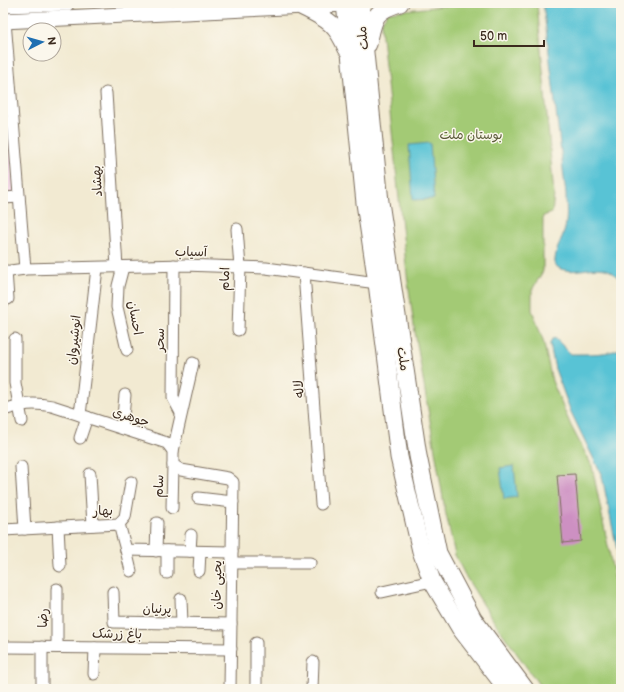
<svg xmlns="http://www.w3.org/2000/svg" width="624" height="692" viewBox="0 0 624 692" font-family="'Balsamiq Sans','Playpen Sans Arabic',sans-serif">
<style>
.built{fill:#f0d0e4}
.green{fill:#a3ca75;stroke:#6f7a4a}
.water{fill:#59c3d5;stroke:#4a767a}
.building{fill:#cd90c2}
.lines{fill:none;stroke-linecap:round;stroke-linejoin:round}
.minor-casing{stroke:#7b6d5d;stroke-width:13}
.secondary-casing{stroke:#7b6d5d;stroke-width:17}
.primary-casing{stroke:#7b6d5d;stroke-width:19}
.minor{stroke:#fff;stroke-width:11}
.secondary{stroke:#fff;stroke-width:15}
.primary{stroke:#fff;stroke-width:17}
.labels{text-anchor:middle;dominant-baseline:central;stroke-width:3;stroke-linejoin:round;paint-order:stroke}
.street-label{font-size:13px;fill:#3b2a1e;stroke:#fbf7ec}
.park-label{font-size:13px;fill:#5a5a38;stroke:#fbf7ec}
</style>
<rect width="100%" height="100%" fill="#fbf7ec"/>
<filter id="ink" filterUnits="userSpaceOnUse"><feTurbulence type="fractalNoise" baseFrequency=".025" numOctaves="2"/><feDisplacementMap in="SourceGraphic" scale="8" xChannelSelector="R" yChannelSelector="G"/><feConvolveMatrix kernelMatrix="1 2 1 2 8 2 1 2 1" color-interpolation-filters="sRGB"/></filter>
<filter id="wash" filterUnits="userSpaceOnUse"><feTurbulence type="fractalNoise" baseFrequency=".012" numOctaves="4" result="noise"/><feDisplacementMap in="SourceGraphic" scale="16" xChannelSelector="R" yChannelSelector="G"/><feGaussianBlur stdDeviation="0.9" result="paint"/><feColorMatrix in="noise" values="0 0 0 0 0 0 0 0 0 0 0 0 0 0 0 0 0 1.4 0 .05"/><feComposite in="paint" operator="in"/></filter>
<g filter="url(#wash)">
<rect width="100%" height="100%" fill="#f2ead2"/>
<path class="built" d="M9,124l6,71 -12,1v-71z"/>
<path class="green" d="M470,3h67l17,192 -2,18 -9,3v55l-11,19v20l11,30 9,41 19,45 21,40 29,145v78h-79l-51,-72 -25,-40 -11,-22 -10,-45 -31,-184 -7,-51 -26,-248 1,-6 6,-9z"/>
<g class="water">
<path d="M543,3h78v278c-3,-3 -6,-7 -9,-9 -16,-11 -42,7 -57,-7 -1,-12 5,-22 9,-33 4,-12 2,-26 2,-38z"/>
<path d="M430,143l4,56 -21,1 -4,-55z"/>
<path d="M555,338l16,16c11,0 44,1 50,-7v222l-19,-93 -31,-64 -16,-43 -5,-25 2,-5z"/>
<path d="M514,466l3,31 -13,2 -4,-31z"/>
</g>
<g id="blocks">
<path class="building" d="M575,474l6,67 -18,2 -6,-68z"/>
</g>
</g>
<g filter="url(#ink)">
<use href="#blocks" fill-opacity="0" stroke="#7b6d5d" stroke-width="1"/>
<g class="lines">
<g class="minor-casing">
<g id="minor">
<path d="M5,21l20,248"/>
<path d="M106,93l11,174"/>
<path d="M3,198l16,-1"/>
<path d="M237,229l3,38 -2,63"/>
<path d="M174,265l-1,133 8,15"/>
<path d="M123,267l-5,19 -1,21 10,43"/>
<path d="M6,271l2,28"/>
<path d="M3,272l22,-3 159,-4 82,3 111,15"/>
<path d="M304,273l17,231"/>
<path d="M15,339v44l7,38"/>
<path d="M3,410c20,-6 29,-8 49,-4l115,37 6,8v14l8,5 47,8 5,4 -3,207"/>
<path d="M80,415l17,-147"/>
<path d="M122,428l3,-33"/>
<path d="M80,438l7,-21"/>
<path d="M173,451l20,-88"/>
<path d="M21,467l4,62"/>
<path d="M90,474l3,51"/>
<path d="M198,498l35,4"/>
<path d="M172,508l1,-43"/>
<path d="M119,524l6,-7 6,-35"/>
<path d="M58,527l2,39"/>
<path d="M3,530l116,-6 7,26 106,2"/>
<path d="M126,550l5,21"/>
<path d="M156,551l1,-28"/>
<path d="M167,551v22"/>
<path d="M190,551l1,-16"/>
<path d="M232,563h78"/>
<path d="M199,571l1,-19"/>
<path d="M113,592l1,30 117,2"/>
<path d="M382,592l50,-11"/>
<path d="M181,599l1,24"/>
<path d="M3,647l228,2"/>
<path d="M57,647v-58"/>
<path d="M94,674l1,-26"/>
<path d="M42,689v-42"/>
<path d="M256,689v-46"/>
<path d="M312,689l1,-27"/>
</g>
</g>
<g class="secondary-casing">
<g id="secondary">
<path d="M3,5l64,-2"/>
<path d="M3,21l342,-17"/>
</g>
</g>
<g class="primary-casing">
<g id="primary">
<path d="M345,3l20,200 12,80 22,174 22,94 11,30 28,47 47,61"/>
<path d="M360,3l20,199 38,254 20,97 35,66 52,70"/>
<path d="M301,6c25,13 35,16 46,43"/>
<path d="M368,44c6,-26 5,-33 32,-41"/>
</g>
</g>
<use href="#minor" class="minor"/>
<use href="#secondary" class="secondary"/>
<use href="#primary" class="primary"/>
</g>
</g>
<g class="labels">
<g class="street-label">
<text transform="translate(363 38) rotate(-96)">ملت</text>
<text transform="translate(97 181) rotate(-94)">بهشاد</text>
<text transform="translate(191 252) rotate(1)">آسیاب</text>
<text transform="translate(225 279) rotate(-89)">امام</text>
<text transform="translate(135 318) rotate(80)">احسان</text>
<text transform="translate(74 340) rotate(-84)">انوشیروان</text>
<text transform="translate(160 340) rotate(-90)">سحر</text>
<text transform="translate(403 359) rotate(81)">ملت</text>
<text transform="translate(299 389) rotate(-94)">لاله</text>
<text transform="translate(131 417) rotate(18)">جوهری</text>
<text transform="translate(159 486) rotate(-88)">سام</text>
<text transform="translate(103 511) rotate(-1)">بهار</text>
<text transform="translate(217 585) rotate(-89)">یحیی خان</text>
<text transform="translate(157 609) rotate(1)">پرنیان</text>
<text transform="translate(43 618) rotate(-90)">رضا</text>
<text transform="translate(117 634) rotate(1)">باغ زرشک</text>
</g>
<g class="park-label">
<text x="471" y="135">بوستان ملت</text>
</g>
</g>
<rect width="624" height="692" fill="none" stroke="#fbf7ec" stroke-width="16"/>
<g transform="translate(42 42) rotate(84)"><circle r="19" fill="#fbf7ec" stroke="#aea59a"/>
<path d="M0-3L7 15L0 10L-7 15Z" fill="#1f6fb2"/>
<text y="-6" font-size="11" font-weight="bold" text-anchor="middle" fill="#3b2a1e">N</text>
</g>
<path d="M474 40v6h70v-6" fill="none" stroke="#3b2a1e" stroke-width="2"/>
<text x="480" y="40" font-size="12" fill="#3b2a1e" stroke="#fbf7ec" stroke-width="3" paint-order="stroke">50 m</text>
</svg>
